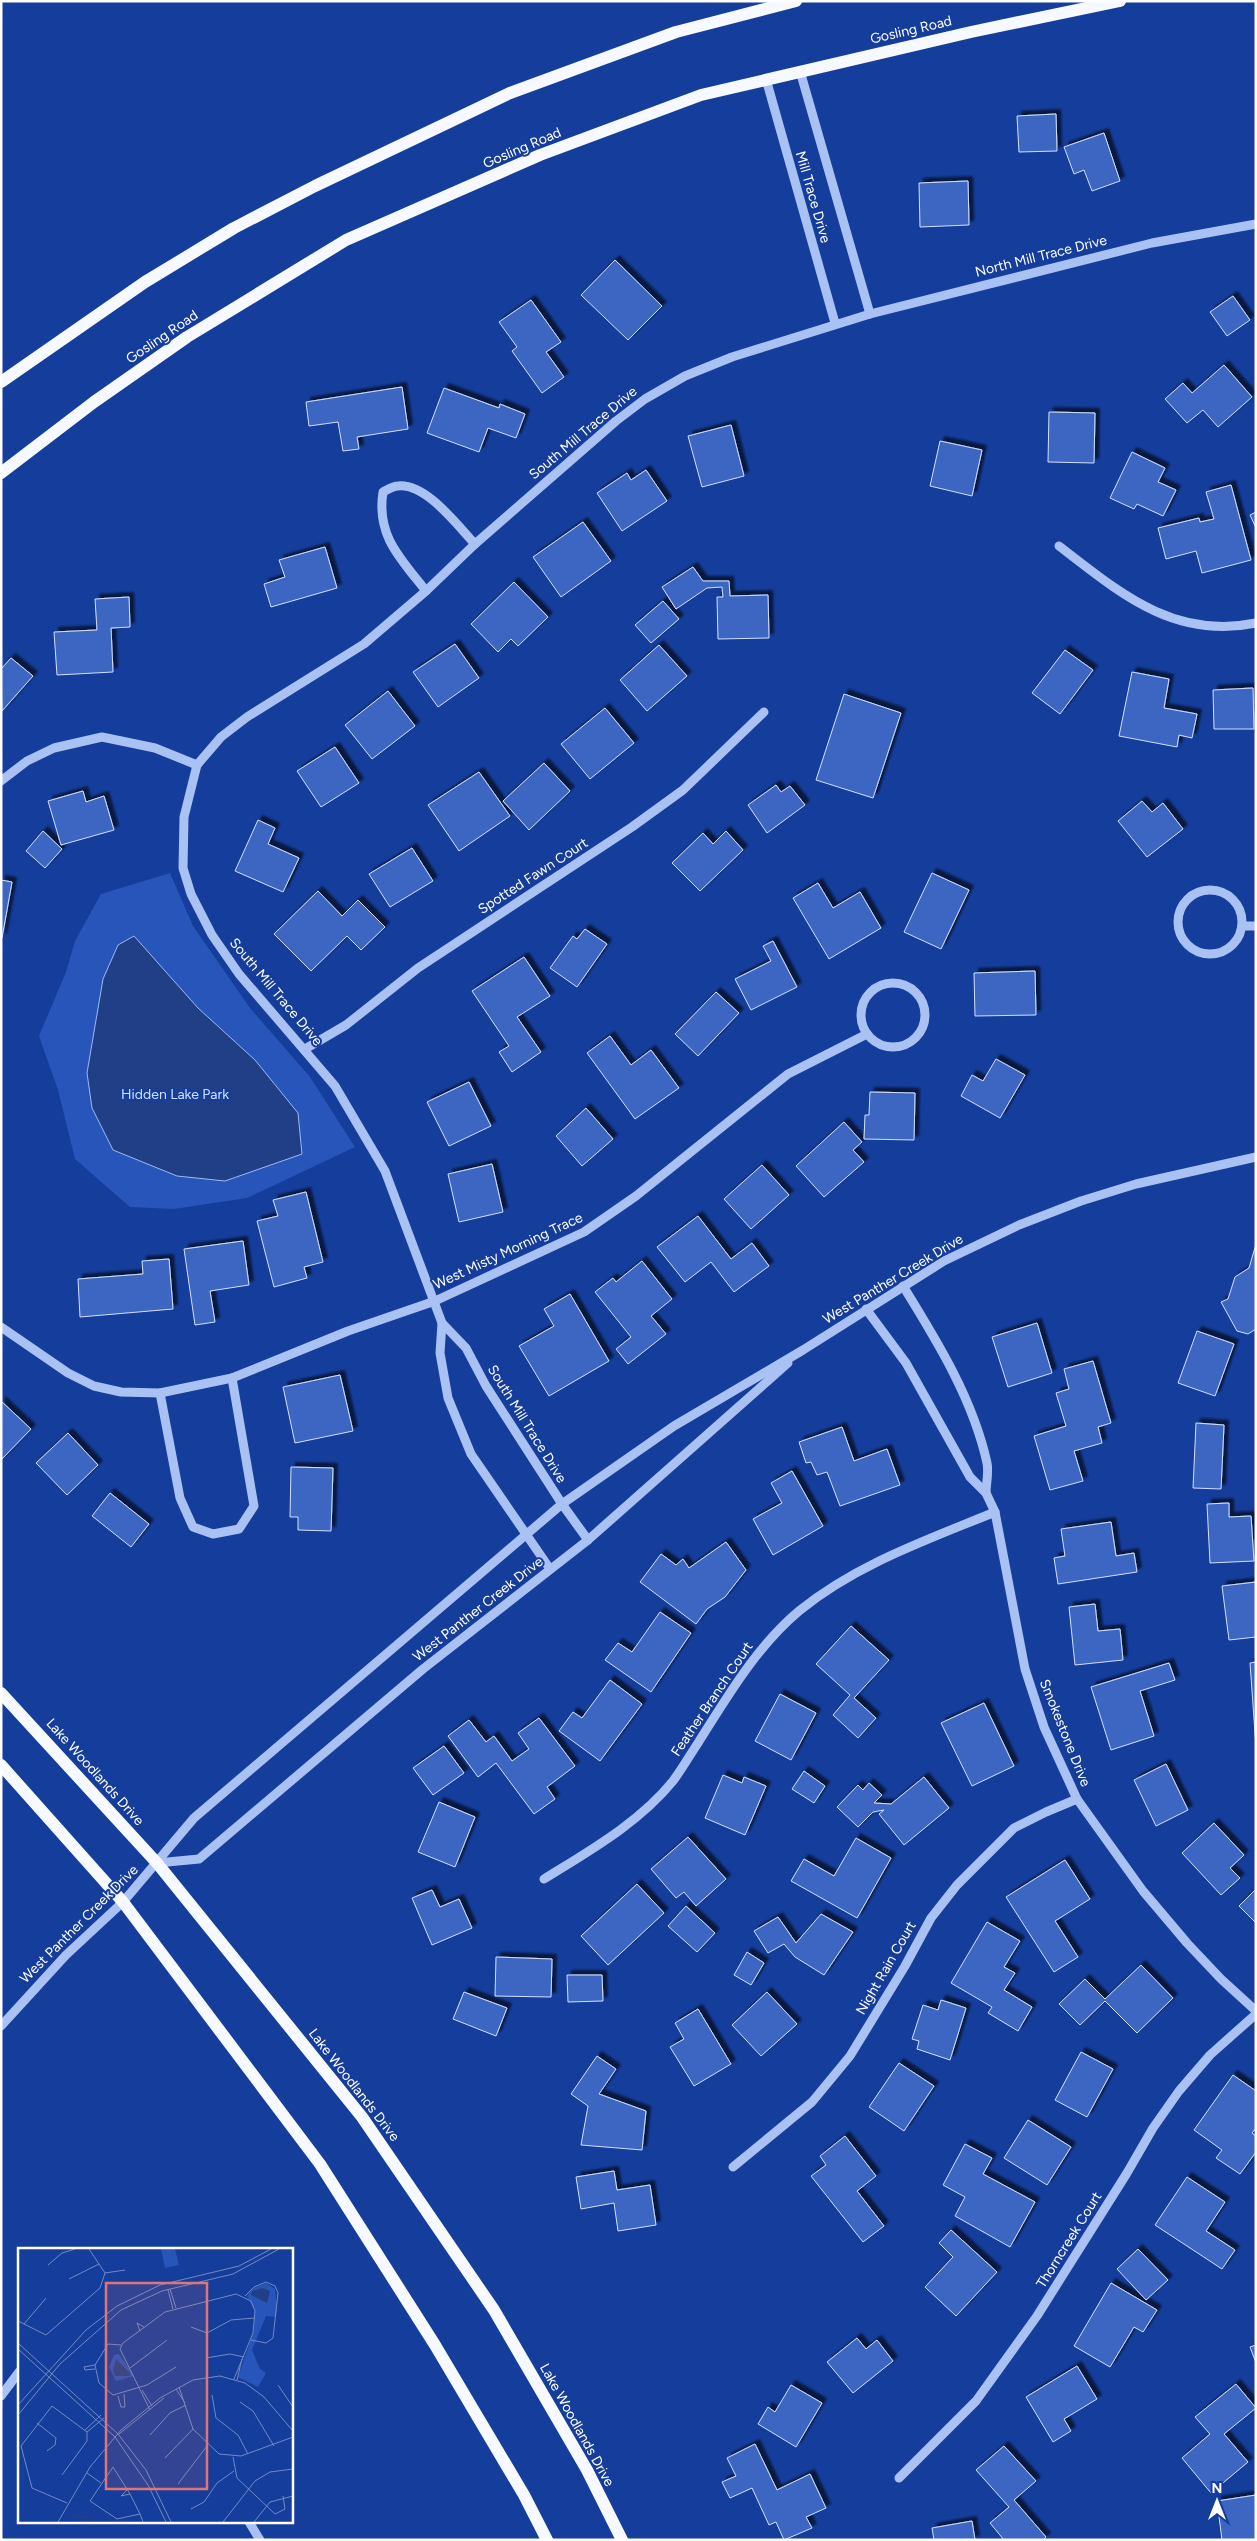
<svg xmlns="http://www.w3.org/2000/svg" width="1257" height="2541" viewBox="0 0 1257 2541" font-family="Figtree,sans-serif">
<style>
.green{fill:#2855b9}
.water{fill:#213f87;stroke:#9dbaf6}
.building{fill:#3d66c2;stroke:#d3e0fd;filter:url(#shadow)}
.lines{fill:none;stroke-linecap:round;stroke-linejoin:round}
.minor{stroke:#aac1f3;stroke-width:9}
.major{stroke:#f6f9ff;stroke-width:12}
.labels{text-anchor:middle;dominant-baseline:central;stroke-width:4;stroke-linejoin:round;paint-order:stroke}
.street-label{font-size:14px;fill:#fff;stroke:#153d9c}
.park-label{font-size:14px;fill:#d3e0fd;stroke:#153d9c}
.inset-river{fill:none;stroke:#213f87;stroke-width:2.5}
.inset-road{fill:none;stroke:#738bc4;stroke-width:1}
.view{fill:#e47373;fill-opacity:0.15;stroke:#e47373;stroke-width:2.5}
.inset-edge{fill:none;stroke:#fff;stroke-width:2.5}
</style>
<defs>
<filter id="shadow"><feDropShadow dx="4.5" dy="-4.5" stdDeviation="1" flood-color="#0009"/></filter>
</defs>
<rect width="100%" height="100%" fill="#153d9c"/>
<path class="green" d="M170,873l23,53 57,82 60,69 45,70 -108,51 -73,11 -44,-2 -55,-48 -17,-69 -19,-54 27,-64 9,-31 26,-47z"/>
<path class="water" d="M134,936l64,72 57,52 43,53 4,41 -77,27 -48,-5 -64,-26 -21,-42 -5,-35 16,-94 15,-34z"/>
<g class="building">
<path d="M1056,114l1,37 -38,1 -2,-36z"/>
<path d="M1104,133l16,48 -28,10 -8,-21 -10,4 -10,-27z"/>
<path d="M968,181l1,44 -49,2 -1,-44z"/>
<path d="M615,260l47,46 -34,34 -47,-45z"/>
<path d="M1233,296l17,24 -23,16 -17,-24z"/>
<path d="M531,300l30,42 -15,10 18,25 -22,16 -30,-42 5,-4 -18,-25z"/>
<path d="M1224,365l28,32 -34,30 -15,-17 -16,13 -22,-24 18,-16 9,10z"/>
<path d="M402,387l6,42 -51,8 2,12 -16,2 -5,-29 -29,4 -3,-24z"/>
<path d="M444,388l55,20 1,-4 25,10 -9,24 -28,-10 -9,24 -52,-19z"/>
<path d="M1049,412l46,1 -1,50 -46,-1z"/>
<path d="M731,425l13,51 -42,11 -14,-51z"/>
<path d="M940,441l42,9 -10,46 -42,-10z"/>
<path d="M1132,452l33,16 -7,14 18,8 -13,26 -26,-12 -3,5 -24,-11z"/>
<path d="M646,470l21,31 -45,30 -25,-38 30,-20 4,7z"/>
<path d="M1231,485l20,75 -49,13 -6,-22 -30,8 -8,-31 41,-10 1,4 14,-3 -8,-27z"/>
<path d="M1256,512v16l-6,-13z"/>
<path d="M583,522l28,39 -50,36 -28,-40z"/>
<path d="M325,547l12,41 -66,19 -7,-23 21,-7 -6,-17z"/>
<path d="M693,567l10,14h26l1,15 38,-1 1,43 -51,1 -1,-42h6l-1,-10 -15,1 -31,21 -14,-22z"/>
<path d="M514,582l34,35 -30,29 -7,-7 -13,13 -27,-28z"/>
<path d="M129,597l1,30 -19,1 2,44 -56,3 -3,-43 43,-2 -2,-31z"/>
<path d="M663,601l16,18 -28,24 -16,-18z"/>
<path d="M455,644l24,34 -41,29 -25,-35z"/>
<path d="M659,645l28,31 -40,35 -27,-31z"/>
<path d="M1065,650l28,20 -33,44 -28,-21z"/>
<path d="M11,658l22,18 -31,35 -1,-42z"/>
<path d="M1132,672l37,7 -5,29 33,6 -5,24 -13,-3 -2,12 -58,-11z"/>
<path d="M1253,688l1,41h-40l-1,-39z"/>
<path d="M388,691l27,35 -43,33 -27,-34z"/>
<path d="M844,694l57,19 -28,85 -57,-18z"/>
<path d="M605,708l29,35 -44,36 -29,-35z"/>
<path d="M335,747l24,36 -38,24 -24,-36z"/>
<path d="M544,763l26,28 -41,39 -26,-29z"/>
<path d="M479,772l31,44 -51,35 -31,-46z"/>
<path d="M776,785l5,7 9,-6 15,19 -38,28 -19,-28z"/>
<path d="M83,791l3,11 18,-6 10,34 -53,15 -13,-44z"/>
<path d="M1142,801l10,11 11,-9 20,26 -36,28 -29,-36z"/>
<path d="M258,820l17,8 -7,16 31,14 -16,34 -48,-21z"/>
<path d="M43,831l19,18 -17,19 -19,-17z"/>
<path d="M726,831l17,19 -43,41 -28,-28 31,-30 10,11z"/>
<path d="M412,848l21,33 -43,26 -21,-33z"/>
<path d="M932,873l37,17 -28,59 -37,-17z"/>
<path d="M1,880l11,2 -10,56h-1z"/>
<path d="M818,883l15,25 27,-16 21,36 -52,31 -36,-61z"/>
<path d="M318,891l24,25 16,-16 27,27 -24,23 -14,-14 -36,35 -37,-37z"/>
<path d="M585,929l22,15 -30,43 -27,-19 23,-32 4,3z"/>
<path d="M773,941l24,46 -46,23 -16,-31 36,-18 -8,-15z"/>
<path d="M524,957l26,39 -33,21 24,35 -29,20 -13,-20 10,-6 -37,-55z"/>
<path d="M1035,971l1,44 -61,1 -1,-43z"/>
<path d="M716,992l23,21 -41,43 -23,-22z"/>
<path d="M610,1036l21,29 20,-15 28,38 -44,31 -48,-66z"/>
<path d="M996,1059l29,16 -25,43 -39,-22 11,-21 11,6z"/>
<path d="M469,1082l22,44 -42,20 -22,-44z"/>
<path d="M870,1092l45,1 -1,47 -50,-1 1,-24h4z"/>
<path d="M586,1108l27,31 -31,27 -26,-30z"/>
<path d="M844,1122l18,20 -9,8 11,12 -40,35 -28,-31z"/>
<path d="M492,1164l11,48 -44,10 -11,-48z"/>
<path d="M762,1165l27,30 -38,34 -27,-30z"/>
<path d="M306,1192l17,70 -19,5 3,11 -33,9 -17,-66 21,-5 -5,-16z"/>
<path d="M698,1216l33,43 21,-16 17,23 -35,26 -23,-30 -26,20 -28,-35z"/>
<path d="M243,1241l6,44 -39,6 5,31 -20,3 -11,-76z"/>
<path d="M1256,1244v85l-8,5 -11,-3 -16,-29 7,-3 7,-22 14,-9z"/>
<path d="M169,1259l4,50 -93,8 -2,-38 65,-5 -1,-13z"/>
<path d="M642,1261l30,38 -21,17 15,18 -38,30 -12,-15 15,-12 -36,-45 18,-14 3,4z"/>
<path d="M570,1294l39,67 -60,35 -30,-50 35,-20 -10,-17z"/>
<path d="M1037,1323l15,50 -44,14 -16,-50z"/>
<path d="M1197,1331l37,13 -19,52 -37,-13z"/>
<path d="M1093,1361l18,62 -13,4 4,16 -28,8 9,30 -33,9 -16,-54 32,-10 -10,-33 13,-4 -5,-20z"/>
<path d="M340,1375l13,56 -58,12 -12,-56z"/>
<path d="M1,1401l30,28 -30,31z"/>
<path d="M1196,1423l28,2 -3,64 -28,-1z"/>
<path d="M842,1427l12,34 33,-12 13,36 -60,21 -13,-34 -10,3 -6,-13 -5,1 -7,-21z"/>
<path d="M68,1433l30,32 -31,30 -31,-32z"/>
<path d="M291,1467l42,1 -2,63 -33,-1v-13h-8z"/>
<path d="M792,1471l31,55 -50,29 -20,-36 29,-16 -11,-20z"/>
<path d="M110,1493l39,31 -18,23 -39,-31z"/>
<path d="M1229,1503v14l22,-1 3,45 -44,2 -3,-59z"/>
<path d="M1111,1522l5,34 18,-3 3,19 -79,12 -4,-26 11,-2 -4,-27z"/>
<path d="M726,1542l20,28 -21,27 -18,12 -11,15 -56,-42 21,-28 15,11 7,-6 6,9z"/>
<path d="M1256,1582v55l-27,3 -7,-54z"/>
<path d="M1095,1604l3,27 22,-2 3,31 -48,5 -6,-58z"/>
<path d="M660,1612l31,21 -40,59 -46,-32 13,-17 14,9z"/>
<path d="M851,1626l38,34 -35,38 22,20 -18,20 -25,-23 17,-20 -34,-31z"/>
<path d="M1256,1662v85l-6,-84z"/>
<path d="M1169,1663l6,17 -35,11 14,45 -43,14 -20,-63z"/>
<path d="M610,1680l32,24 -42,57 -41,-30 14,-19 9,6z"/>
<path d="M780,1694l36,19 -25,47 -36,-19z"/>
<path d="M984,1703l30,63 -42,20 -31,-63z"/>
<path d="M539,1718l36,48 -28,21 8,12 -21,15 -38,-51 -18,14 -30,-41 21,-16 17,22 8,-6 18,25 17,-12 -11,-16z"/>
<path d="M444,1746l20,27 -31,22 -20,-27z"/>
<path d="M1166,1764l22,46 -32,16 -22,-46z"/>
<path d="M804,1771l21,15 -11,17 -22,-14z"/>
<path d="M723,1775l19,8 2,-6 22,9 -21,49 -40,-17z"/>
<path d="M924,1777l25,31 -45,37 -25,-31 5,-4 -11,2 -15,15 -21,-20 21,-22 5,5 6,-7 13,12 -8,8 17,1z"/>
<path d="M439,1802l36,15 -20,50 -37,-15z"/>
<path d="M1214,1823l30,32 -14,13 10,10 -19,17 -39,-42z"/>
<path d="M688,1837l38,42 -30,27 -12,-14 -8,6 -25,-29z"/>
<path d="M856,1838l35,20 -34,60 -66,-37 13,-22 30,17z"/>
<path d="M1065,1860l25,39 -35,22 23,36 -24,15 -48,-75z"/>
<path d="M637,1884l27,29 -56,52 -27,-29z"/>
<path d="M1256,1889v34l-17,-17z"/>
<path d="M432,1890l8,17 19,-8 13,29 -40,17 -20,-47z"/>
<path d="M686,1906l29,27 -18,19 -29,-26z"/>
<path d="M821,1914l32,18 -29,43 -29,-18 -11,-13 -16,9 -14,-22 24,-14 18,26z"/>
<path d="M987,1922l33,19 -16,26 11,6 -11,17 28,17 -14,24 -30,-18 4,-6 -41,-24z"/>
<path d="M747,1952l17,11 -13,22 -17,-10z"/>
<path d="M496,1957l56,2 -1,38 -56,-1z"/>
<path d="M1141,1965l32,33 -36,35 -32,-32 -25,24 -21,-21 26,-25 20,20z"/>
<path d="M567,1975h35l1,26 -35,1z"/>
<path d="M464,1992l43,16 -11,28 -43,-17z"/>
<path d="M767,1992l30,32 -36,32 -29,-31z"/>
<path d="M941,2000l25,8 -16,52 -33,-11 2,-8 -7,-2 11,-34 15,5z"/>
<path d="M698,2009l33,55 -37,22 -24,-39 14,-8 -9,-16z"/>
<path d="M1081,2052l32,17 -26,48 -32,-17z"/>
<path d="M597,2056l19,13 -17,25 47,17 -4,39 -61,-5 7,-39 -17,-12z"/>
<path d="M899,2063l35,23 -30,45 -35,-24z"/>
<path d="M1233,2075l23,16v37l-4,5 4,3v16l-16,22 -24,-16 6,-8 -28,-20z"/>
<path d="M1028,2120l43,27 -24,38 -43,-27z"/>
<path d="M845,2136l31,40 -19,15 27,35 -21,16 -52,-66 15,-11 -6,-9z"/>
<path d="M965,2144l27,14 -9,16 52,28 -25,45 -55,-31 10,-19 -22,-12z"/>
<path d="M614,2171l3,19 33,-5 6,40 -38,6 -4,-28 -33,6 -5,-32z"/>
<path d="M1187,2177l38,25 -19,29 29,19 -13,19 -67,-44z"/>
<path d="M951,2230l46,42 -41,44 -31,-29 28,-30 -14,-14z"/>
<path d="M1138,2249l30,31 -22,20 -29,-31z"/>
<path d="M1111,2283l46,27 -14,22 -9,-5 -24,40 -36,-21z"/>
<path d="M857,2338l9,11 11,-9 16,21 -40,32 -26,-31z"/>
<path d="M1256,2345v18l-6,-16z"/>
<path d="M1077,2366l20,33 -33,20 7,12 -18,11 -27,-45z"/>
<path d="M1236,2384l20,24 -32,26 24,28 -37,31 -29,-35 28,-24 -15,-17z"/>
<path d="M791,2385l31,18 -26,44 -38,-23 10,-17 7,5z"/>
<path d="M755,2444l22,46 33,-16 16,34 -20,9 6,11 -28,12 -8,-18 -7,3 -17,-37 -22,10 -8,-16 14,-6 -9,-18z"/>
<path d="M1004,2446l32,35 -22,19 32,37 -3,3h-39l-14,-17 19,-16 -33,-37z"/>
<path d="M1256,2495v45h-34l-5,-39z"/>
<path d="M972,2521l3,19h-41l-2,-12z"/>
</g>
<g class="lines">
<g class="minor">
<path d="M800,71l70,243"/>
<path d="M766,79l69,244"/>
<path d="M1059,546c60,46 114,94 197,77"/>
<path d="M426,591c-25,-32 -50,-55 -43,-99 4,-2 10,-6 15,-6 28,-3 59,39 77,58"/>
<path d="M1,781l26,-20 27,-13 48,-11 53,11 42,17"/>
<circle cx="1210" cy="922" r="32"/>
<path d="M1242,926h14"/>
<circle cx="893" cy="1015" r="32"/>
<path d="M305,1049l41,-24 72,-57 214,-141 51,-37 81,-78"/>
<path d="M903,1286c34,55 70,113 84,177 2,9 -1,21 -1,30"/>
<path d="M866,1309l40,54 64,114 16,16 9,19 30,157 19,58 33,72 66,92 44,52 34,36 35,32"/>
<path d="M442,1323l24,25 20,38 76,118 26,36"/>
<path d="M1,1327l67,46 26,13 27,6 39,1 72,-15 116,-47 87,-30 149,-69 52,-36 152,-122 79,-40"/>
<path d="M160,1393l20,105 13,29 20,7 26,-5 15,-23 -22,-128"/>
<path d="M550,1569l-79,-115 -23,-56 -8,-45 2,-30 -57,-152 -50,-85 -96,-112 -27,-39 -21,-41 -8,-26 1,-51 13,-52 24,-28 26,-20 117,-73 62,-53 49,-47 141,-123 29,-22 40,-23 47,-19 138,-43 282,-71 104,-19"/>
<path d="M157,1863l42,-4 224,-190 165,-129 200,-177"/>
<path d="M544,1879c45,-28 95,-56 129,-98 9,-12 17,-26 25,-38 29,-46 59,-97 101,-132 58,-47 128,-71 196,-99"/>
<path d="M1,2026l65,-71 57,-53 71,-84 368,-314 112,-78 129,-76 141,-89 75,-36 62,-24 55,-17 120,-27"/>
<path d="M733,2167l79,-65 38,-46 55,-90 26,-48 26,-33 57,-57 32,-16 31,-13"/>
<path d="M1,2396l18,-24"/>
<path d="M899,2478l77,-77 61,-85 90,-143 26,-45 26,-37 31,-36 46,-41"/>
<path d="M249,2522l11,18"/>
</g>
<g class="major">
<path d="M1,382l144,-100 89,-54 81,-42 195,-93 166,-61 120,-31"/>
<path d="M1,473l93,-71 93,-65 159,-97 194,-85 161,-60 270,-63 149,-31"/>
<path d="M1,1693l156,170 205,254 132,193 93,160 35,70"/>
<path d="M1,1765l122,137 197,262 115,181 89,150 23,45"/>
</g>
</g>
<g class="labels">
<g class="street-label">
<text transform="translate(911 30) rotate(-13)">Gosling Road</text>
<text transform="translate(522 148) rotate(-23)">Gosling Road</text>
<text transform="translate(813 197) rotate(74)">Mill Trace Drive</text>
<text transform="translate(1041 256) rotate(-14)">North Mill Trace Drive</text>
<text transform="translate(162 337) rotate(-34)">Gosling Road</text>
<text transform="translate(583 433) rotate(-40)">South Mill Trace Drive</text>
<text transform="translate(533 876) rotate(-33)">Spotted Fawn Court</text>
<text transform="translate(276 992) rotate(50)">South Mill Trace Drive</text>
<text transform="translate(508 1251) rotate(-25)">West Misty Morning Trace</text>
<text transform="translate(893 1279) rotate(-31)">West Panther Creek Drive</text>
<text transform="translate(527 1424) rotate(58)">South Mill Trace Drive</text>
<text transform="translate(478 1609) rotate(-38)">West Panther Creek Drive</text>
<text transform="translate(712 1699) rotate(-56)">Feather Branch Court</text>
<text transform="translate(1065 1733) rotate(68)">Smokestone Drive</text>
<text transform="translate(95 1772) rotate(48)">Lake Woodlands Drive</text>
<text transform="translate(79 1924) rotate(-45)">West Panther Creek Drive</text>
<text transform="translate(886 1968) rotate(-60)">Night Rain Court</text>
<text transform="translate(354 2085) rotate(52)">Lake Woodlands Drive</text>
<text transform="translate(1069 2240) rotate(-58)">Thorncreek Court</text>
<text transform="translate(577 2425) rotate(61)">Lake Woodlands Drive</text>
</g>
<g class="park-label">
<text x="175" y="1094">Hidden Lake Park</text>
</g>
</g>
<g transform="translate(18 2248)">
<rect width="275" height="275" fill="#153d9c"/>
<path d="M143,1h14l4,16 -14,3zM248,35l9,6 2,20 -1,8 -10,-1 -14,34 8,19 6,4 -8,14 -20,-10 16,-46 1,-19 -8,-16 5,-7zM101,106l15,22 -18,5 -7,-14 5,-12z" fill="#2855b9"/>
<path d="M244,40l8,3 -3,12 -16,-8 1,-4zM98,111l14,14v3h-15l-2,-6z" fill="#213f87"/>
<path class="inset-river" d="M55,268l12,1 9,5"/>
<path class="inset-road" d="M71,1l16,24M30,17l14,-12 13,-4M87,25l20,-3M51,31l30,-15M152,41l6,19M150,42l5,19M227,48l9,-9 12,-5 9,4 3,7 -5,45 -7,5 -15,-3M0,73l28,14 54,-47 5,-15M6,76l22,-26M173,79l16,6 24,-13 23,-2M122,83l-3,-8 7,4M0,95l100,91 28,36 25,52M103,97l-13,-1 -13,21 4,18 14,12 34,-10 29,-18M0,101l97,88 33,48 18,37M188,110l24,-4 14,3M112,120l37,-28M77,121l-10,1 -1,-3 11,-2M219,132l5,-21M260,137l15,22M161,139l14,42 26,25 22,2 52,-19M158,141l9,14M124,142l10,16M194,147l4,23 22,17 10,19M100,148l3,11h4l-1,-13M222,154l13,9 21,35M0,157l68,-75 31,-24 43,-21 79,-19 32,-17M132,162l-30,-61 3,-6 42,-31 71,-18 15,7 4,10 -2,22 -19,46M0,167l42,-51 61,-54 41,-19 71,-17 46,-25M19,175l19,15 -1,7 -8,6M67,182l16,-15M69,184l17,-14M101,186l45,-36M132,187l20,-22 16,-8M215,209l4,21 38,36 10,-5 -2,-13M147,210l28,-29M69,225l14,10M44,227l25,-34v-9M160,236l29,-38M109,242l-6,6 9,-2M49,255l-35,-15 -11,-42 31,-40 35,26M173,261l13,-7 13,-19 17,-12M122,266l-23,5 -27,-18 23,-34 17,27 10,20 3,8M40,274l32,-55 31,-37 39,-32 33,-18 27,-4 25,7 19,14 29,34M205,274l32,-41 15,-9 23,-3M236,274l16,-20 23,-6"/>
<path class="view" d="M88,35h101v206h-101z"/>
<rect width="275" height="275" class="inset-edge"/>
</g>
<rect width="1257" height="2541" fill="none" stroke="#ffffff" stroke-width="5"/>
<g transform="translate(1217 2501)" stroke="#153d9c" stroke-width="4" paint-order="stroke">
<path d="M0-4L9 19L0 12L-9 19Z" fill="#ffffff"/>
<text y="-8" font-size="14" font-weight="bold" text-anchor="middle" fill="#ffffff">N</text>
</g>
</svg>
